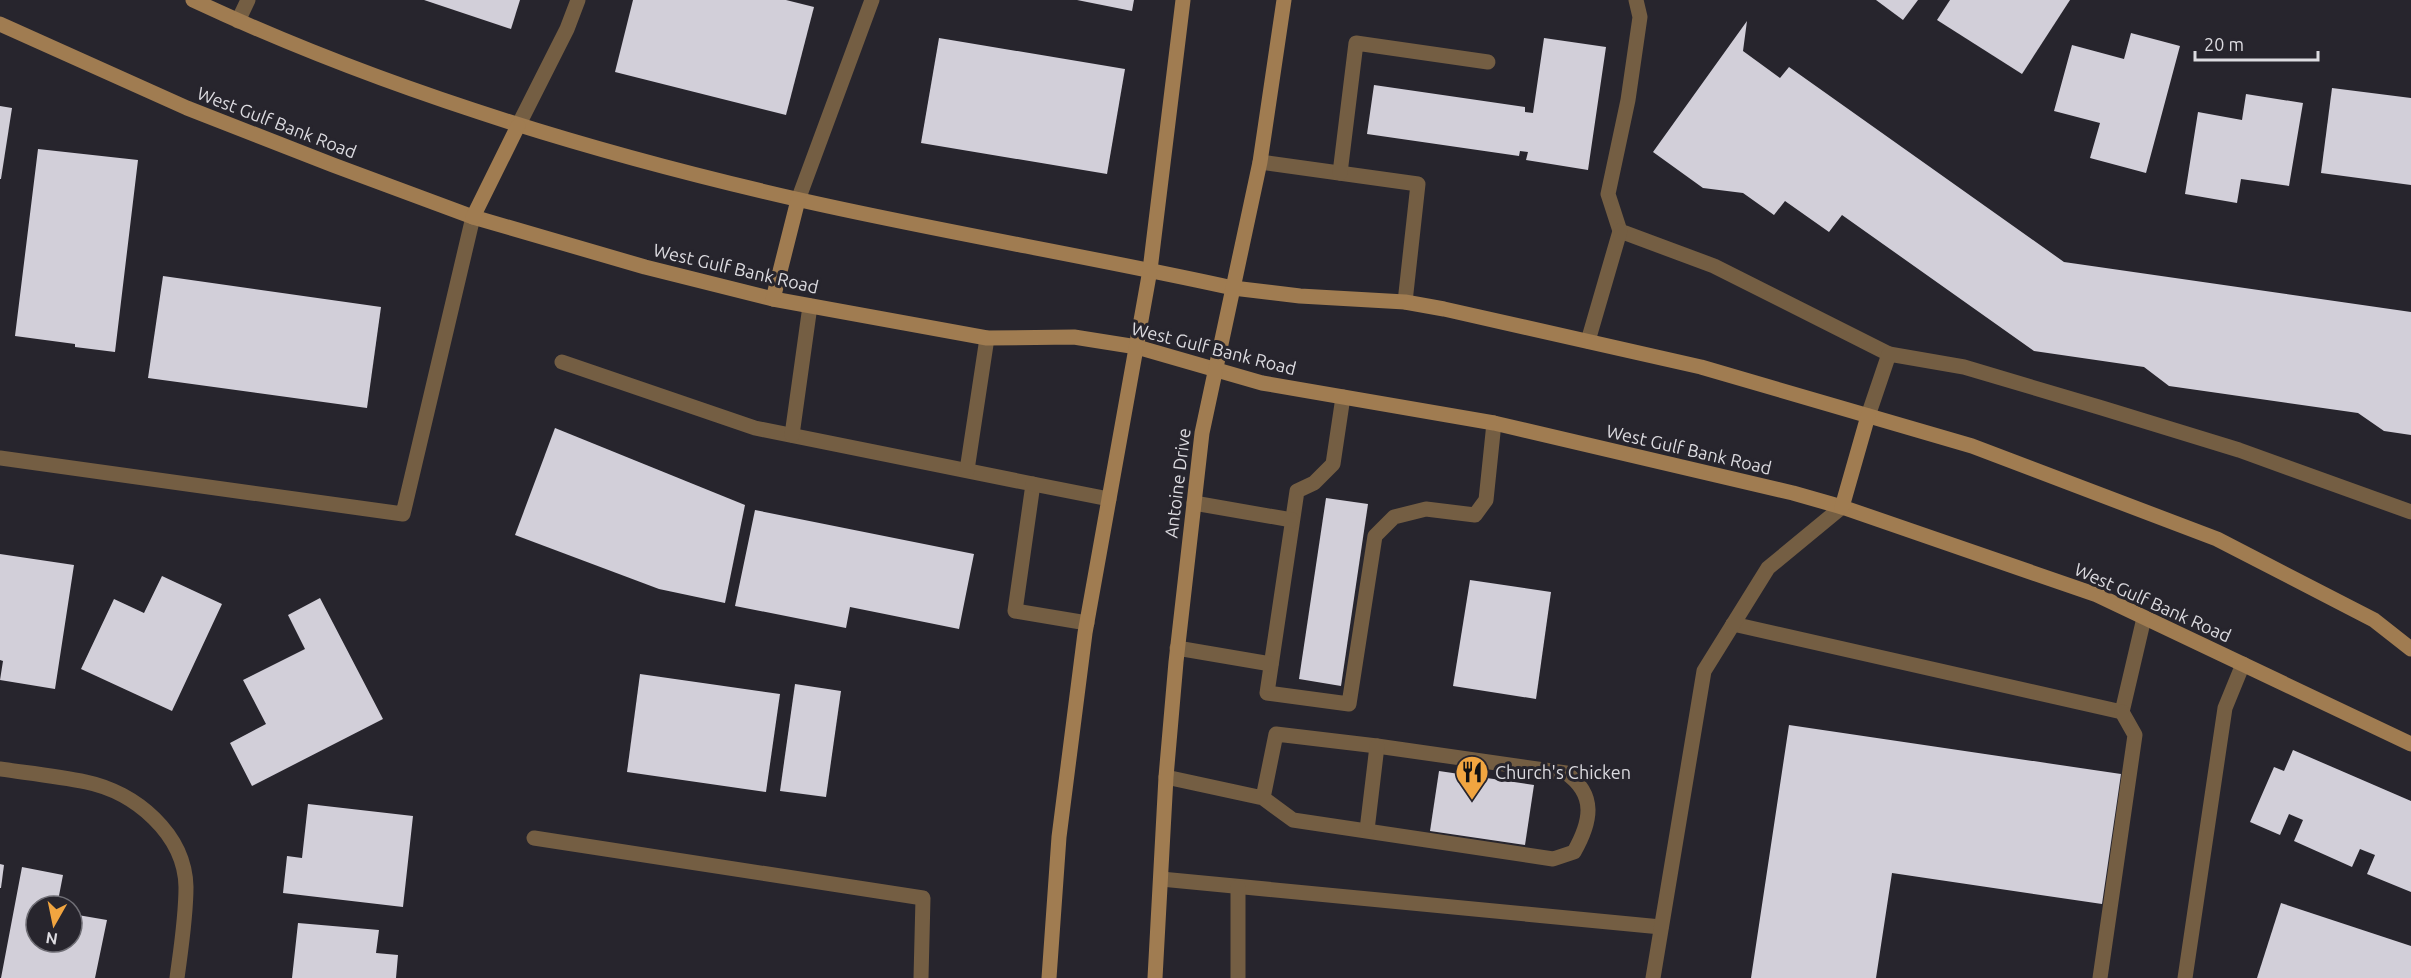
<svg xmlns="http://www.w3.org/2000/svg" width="2411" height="978" viewBox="0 0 2411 978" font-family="Ubuntu,sans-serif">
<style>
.building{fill:#d2cfd9}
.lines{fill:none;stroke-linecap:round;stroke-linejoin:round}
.lane{stroke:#745e43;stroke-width:15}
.street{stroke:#745e43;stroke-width:15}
.secondary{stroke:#a07c51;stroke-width:15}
.labels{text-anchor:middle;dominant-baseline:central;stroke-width:6;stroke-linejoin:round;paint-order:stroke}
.street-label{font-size:18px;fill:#dcdbe0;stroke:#27252d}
.poi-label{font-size:18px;fill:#dcdbe0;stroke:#27252d;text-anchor:start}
</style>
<rect width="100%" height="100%" fill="#27252d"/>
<g class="building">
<path d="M424,0h96l-9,29z"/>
<path d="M633,0h153l28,7 -28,108 -171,-43z"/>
<path d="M1077,0h57l-2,11z"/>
<path d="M1876,0h42l-15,20z"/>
<path d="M1950,0h120l-48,74 -85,-54z"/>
<path d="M1747,21l-4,30 37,27 9,-11 275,195 347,50v123l-27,-4 -26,-18 -189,-27 -25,-19 -110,-16 -192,-136 -13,17 -44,-31 -11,14 -31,-22 -40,-5 -50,-36z"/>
<path d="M2131,33l49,13 -34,127 -56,-15 10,-35 -46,-12 18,-66 52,14z"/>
<path d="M939,38l186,31 -18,105 -186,-31z"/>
<path d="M1544,38l62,9 -18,123 -62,-10 2,-8 -8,-1 -1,5 -152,-22 7,-49 151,22v5l8,1z"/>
<path d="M2332,88l79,10v87l-90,-12z"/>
<path d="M2246,94l57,9 -14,83 -48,-7 -4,24 -52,-9 13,-82 44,8z"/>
<path d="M0,106l12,2 -11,71h-1z"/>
<path d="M38,149l100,11 -23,192 -40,-5v-3l-60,-8z"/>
<path d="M163,276l218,31 -14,101 -219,-30z"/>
<path d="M555,428l190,77 -20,98 -66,-14 -144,-54z"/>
<path d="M1326,498l42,6 -27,182 -42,-7z"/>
<path d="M755,510l219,44 -15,75 -109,-22 -4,21 -111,-22z"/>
<path d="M0,554l74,11 -19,124 -55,-9 3,-19 -3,-1z"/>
<path d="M162,576l60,28 -50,107 -91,-42 33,-70 30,14z"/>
<path d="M1470,580l81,12 -15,107 -83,-13z"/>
<path d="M320,598l63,121 -131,67 -22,-43 36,-19 -23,-44 62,-31 -17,-34z"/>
<path d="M640,674l140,20 -14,98 -139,-20z"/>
<path d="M795,684l46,7 -15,106 -46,-6z"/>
<path d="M1789,725l332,49 -19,130 -210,-31 -16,105h-125z"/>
<path d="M2293,750l118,51v91l-44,-18 8,-19 -15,-6 -8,18 -58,-26 9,-21 -14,-6 -9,21 -30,-13 24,-55 10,4z"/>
<path d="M1439,771l95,14 -9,60 -95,-14z"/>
<path d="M308,804l105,12 -10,91 -120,-14 4,-37 15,2z"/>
<path d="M0,864l4,1 -3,23h-1z"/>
<path d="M22,867l41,8 -6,31h-21v36h36v-28l35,6 -12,58h-94z"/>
<path d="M2281,903l130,43v32h-154z"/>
<path d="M298,923l81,7 -3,23 22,2 -2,23h-104z"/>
</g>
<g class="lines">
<g class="lane">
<path d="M1636,0l4,17 -12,83 -20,94 12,37 94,35 175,88"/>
<path d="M238,21l10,-21"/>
<path d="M518,126l49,-97 11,-29"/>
<path d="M1260,162l158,22 -13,118"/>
<path d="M1340,173l16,-130 132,19"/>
<path d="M798,200l74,-200"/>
<path d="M1588,341l32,-110"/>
<path d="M562,362l193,66 278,56 -18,127 72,12"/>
<path d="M1343,397l-10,67 -19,19 -17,8 -30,202 82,11 26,-168 19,-19 32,-8 49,6 11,-15 8,-77"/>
<path d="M1868,416l21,-62 75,13 138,41 137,42 172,62"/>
<path d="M792,435l18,-129"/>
<path d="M0,458l403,56 70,-297"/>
<path d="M967,470l20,-132"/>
<path d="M1033,484l76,15"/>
<path d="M1194,503l98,17"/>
<path d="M1733,624l389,88 22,-94"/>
<path d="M1177,648l94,16"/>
<path d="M1166,777l97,21 30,22 260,39 21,-7c17,-30 23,-57 -8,-79l-189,-27 -101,-12 -13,64"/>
<path d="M1367,830l10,-84"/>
<path d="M534,838l389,60 -2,80"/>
<path d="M1161,879l500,48"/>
<path d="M1238,978v-91"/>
<path d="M1653,978l51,-307 64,-103 74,-61"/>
<path d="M2100,978l35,-243 -13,-23"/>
<path d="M2185,978l40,-270 18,-44"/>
</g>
<path class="street" d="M0,769c28,4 58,7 86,13 49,10 99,52 100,105 0,30 -5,61 -9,91"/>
<g class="secondary">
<path d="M193,0c192,90 397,152 603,199 145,33 292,57 437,89l67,8 105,6 39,7 257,58 271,79 245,93 157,81 37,29"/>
<path d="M0,24l187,84 146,57 140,52 172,50 128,32 214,39 87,-1 63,10 125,36 232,40 299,70 49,14 255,88 314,149"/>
<path d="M473,217l45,-91"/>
<path d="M773,299l25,-99"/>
<path d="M1842,507l26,-91"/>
<path d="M1049,978l10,-141 26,-204 65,-363 33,-270"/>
<path d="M1155,978l11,-201 10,-115 26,-229 58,-271 24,-162"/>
</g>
</g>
<defs>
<g id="restaurant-pin" transform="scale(1.725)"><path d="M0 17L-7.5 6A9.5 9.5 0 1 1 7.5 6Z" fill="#f1a540" stroke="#27252d"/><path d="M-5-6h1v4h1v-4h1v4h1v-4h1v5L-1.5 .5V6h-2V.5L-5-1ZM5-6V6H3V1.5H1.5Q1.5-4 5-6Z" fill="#111"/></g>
</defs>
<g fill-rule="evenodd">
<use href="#restaurant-pin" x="1472" y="772"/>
</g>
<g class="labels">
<g class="street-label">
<text transform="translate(277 122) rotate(21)">West Gulf Bank Road</text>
<text transform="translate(736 268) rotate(13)">West Gulf Bank Road</text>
<text transform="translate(1214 348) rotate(14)">West Gulf Bank Road</text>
<text transform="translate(1689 449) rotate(13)">West Gulf Bank Road</text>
<text transform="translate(1177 483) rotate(-83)">Antoine Drive</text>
<text transform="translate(2153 602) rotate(24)">West Gulf Bank Road</text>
</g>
<g class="poi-label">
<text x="1495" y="772">Church's Chicken</text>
</g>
</g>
<g transform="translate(54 924) rotate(189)"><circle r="28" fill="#27252d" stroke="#6f6e75" stroke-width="1.5"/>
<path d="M0-4.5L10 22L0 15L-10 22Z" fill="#f1a540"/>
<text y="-9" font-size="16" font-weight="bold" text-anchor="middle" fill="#dcdbe0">N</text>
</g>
<path d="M2195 51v9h123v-9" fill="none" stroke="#dcdbe0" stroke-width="3"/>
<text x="2204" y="51" font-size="18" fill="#dcdbe0" stroke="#27252d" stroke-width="4.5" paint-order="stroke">20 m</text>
</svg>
